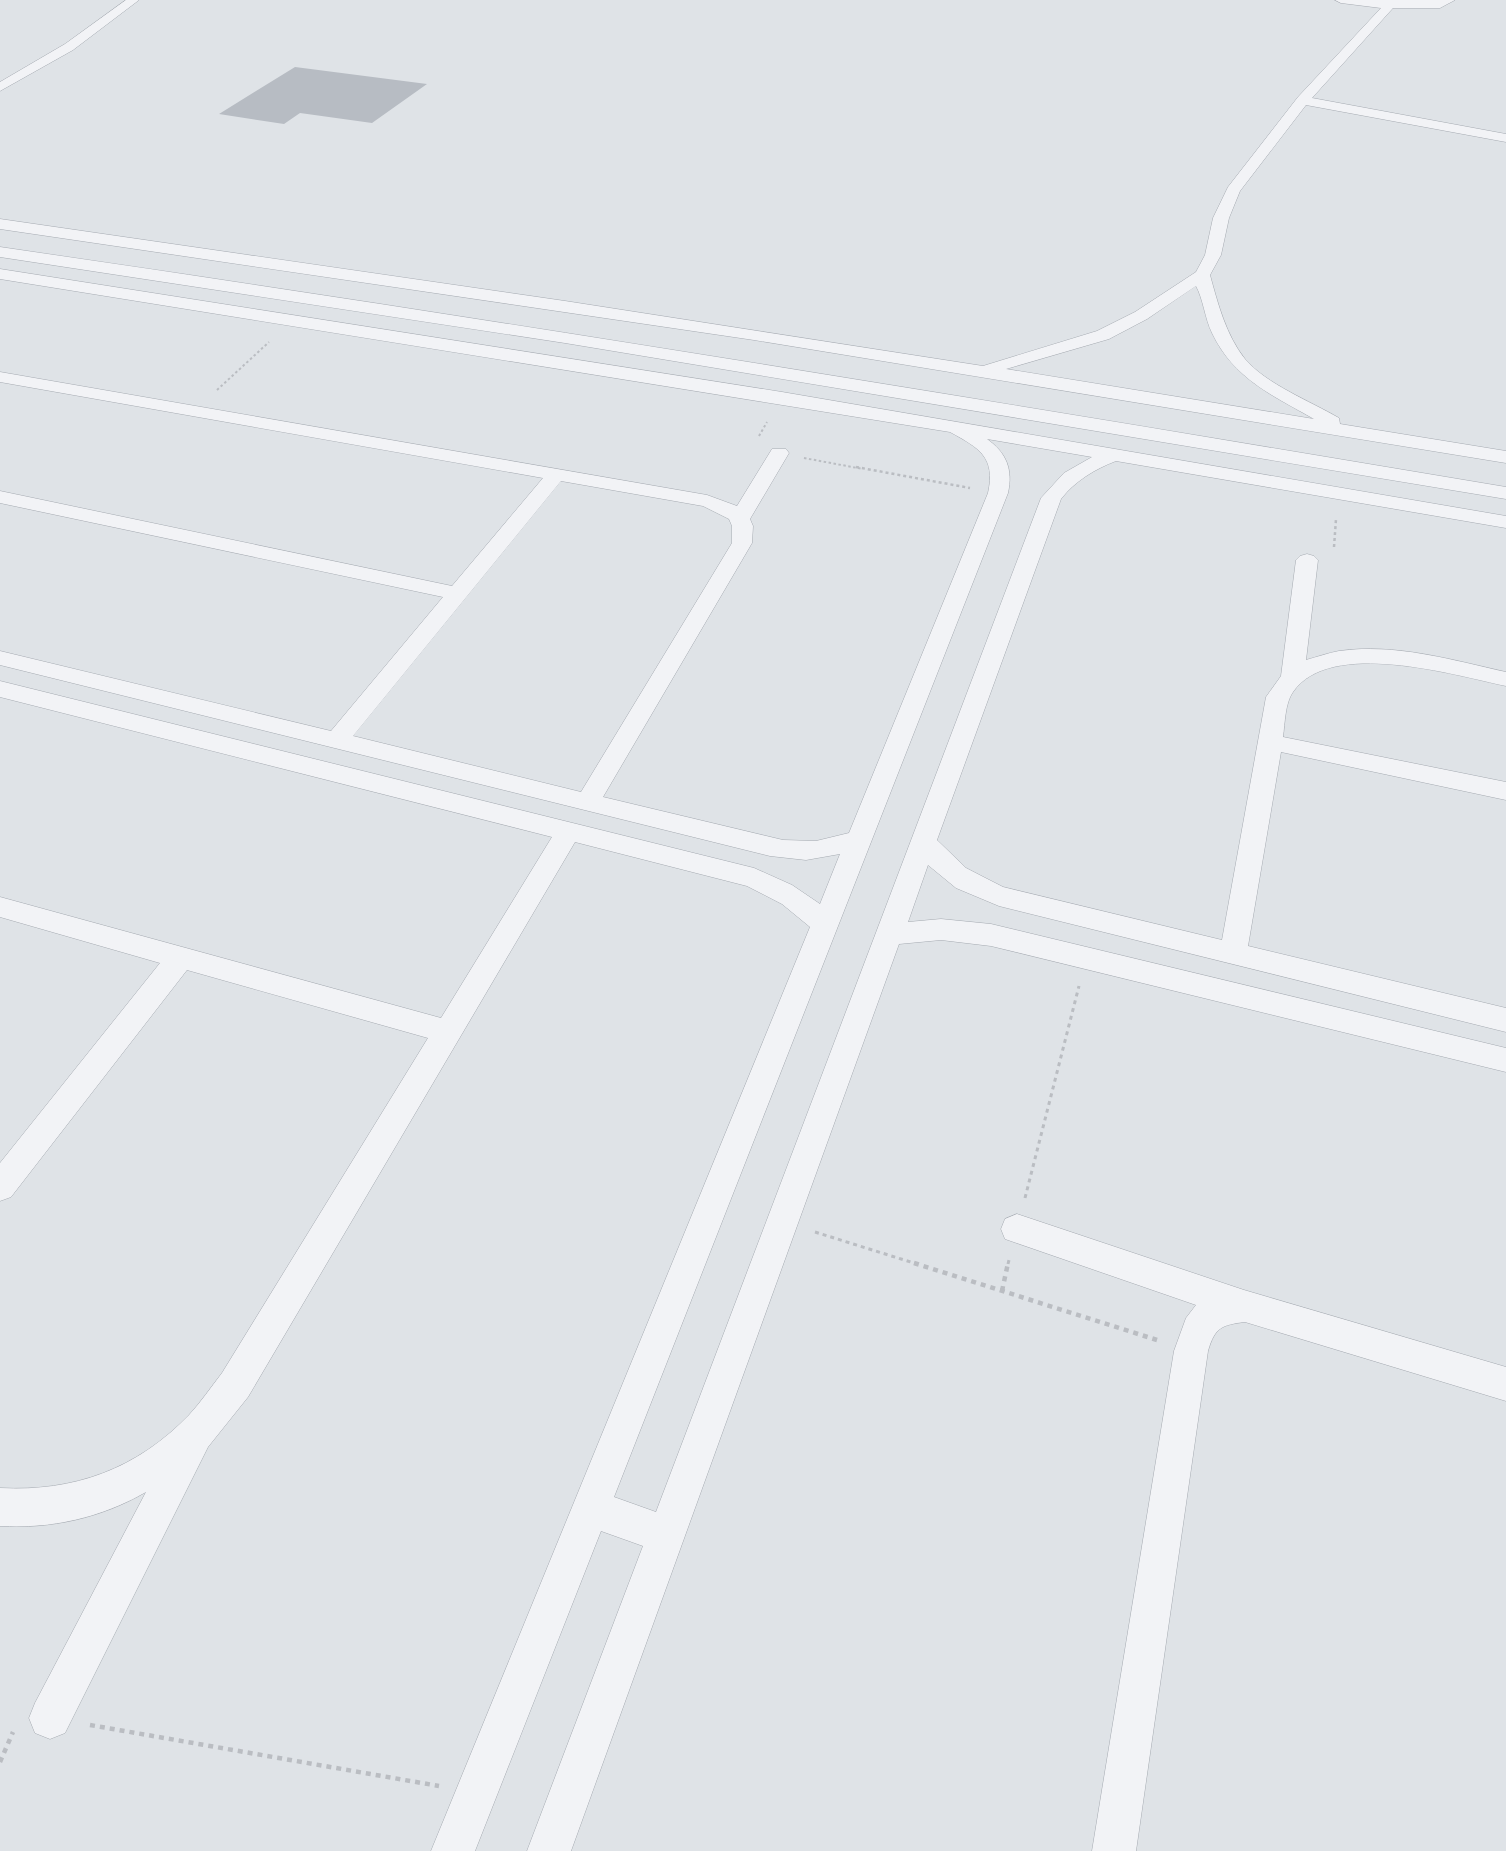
<svg xmlns="http://www.w3.org/2000/svg" width="1506" height="1851" viewBox="0 0 1506 1851" font-family="'Varela Round',sans-serif">
<style>
.building{fill:#b7bcc3}
.lines{fill:none;stroke-linecap:round;stroke-linejoin:round}
.minor-casing{stroke:#a5aab1;stroke-width:1}
.path-far3{stroke:#babdc2;stroke-width:2;stroke-dasharray:2.5 2.5;stroke-linecap:butt}
.path-far2{stroke:#babdc2;stroke-width:2.5;stroke-dasharray:3 3;stroke-linecap:butt}
.path-far1{stroke:#babdc2;stroke-width:3;stroke-dasharray:4 4;stroke-linecap:butt}
.path{stroke:#babdc2;stroke-width:4.5;stroke-dasharray:5 5;stroke-linecap:butt}
.minor{fill:#f2f3f6;fill-rule:evenodd}
</style>
<rect width="100%" height="100%" fill="#dfe3e7"/>
<path class="building" d="M295,67l132,17 -55,39 -72,-10 -16,11 -65,-10z"/>
<g class="lines">
<g class="minor-casing">
<g id="minor">
<path d="M126,0h13l-66,50 -73,41v-9l65,-38z"/>
<path d="M1335,0h120l-15,8h-47l-81,90 194,36v8l-200,-37 -66,86 -11,27 -8,37 -11,20c8,29 16,60 35,84 21,25 65,42 94,59l1,6 166,27v12l-752,-123 -754,-111v-10l565,82 418,65 114,-35 38,-19 61,-40 9,-17 8,-37 15,-31 70,-90 83,-89 -40,-5zM1196,286c7,12 9,33 16,47 22,46 60,62 102,86l-308,-50 103,-30 38,-20z"/>
<path d="M0,247c503,73 1005,156 1506,240v12l-941,-156 -565,-86z"/>
<path d="M0,269l782,123 724,124v12l-390,-67c-21,8 -41,20 -55,38l-124,341 29,28 37,19 219,53 44,-243 15,-21 15,-116 4,-4 7,-2 7,2 4,4 -12,100c11,-3 22,-7 33,-9 56,-8 113,9 167,21v14c-52,-11 -176,-48 -213,6 -8,11 -8,31 -10,45l223,45v18l-225,-48 -33,194 258,62v24l-507,-126 -43,-18 -28,-23 -20,57 33,-3 50,5 515,124v24l-515,-126 -50,-6 -42,4 -328,907h-44l116,-305 -42,-15 -126,320h-44l379,-924 -28,-23 -35,-18 -172,-44 -327,555 -40,50 -143,286 -15,6 -15,-6 -6,-15 6,-15 111,-211c-45,26 -95,37 -146,34v-38c74,4 137,-19 189,-73 12,-13 22,-28 33,-42l206,-335 -241,-68 -176,227 -11,4v-38l160,-200 -160,-46v-20l441,121 111,-181 -552,-140v-16l754,187 38,17 28,19 20,-50 -34,6 -36,-4 -770,-191v-14l331,80 112,-134 -443,-94v-12l452,95 91,-108 -543,-96v-10l707,123 30,11 35,-57h14l3,4 -39,66 3,7 -1,17 -149,254 180,43 33,1 33,-8 139,-340c8,-36 -9,-45 -38,-61l-950,-153zM987,439l105,18 -28,16 -23,25 -385,1014 -42,-15 394,-1004c5,-23 -1,-40 -21,-54zM561,481l142,25 26,13 3,7v17l-151,249 -228,-56z"/>
<path d="M1017,1214l227,76 262,77v34l-261,-79c-23,3 -30,5 -37,29l-72,500h-44l82,-500 12,-33 10,-13 -191,-66 -4,-10 4,-10z"/>
</g>
</g>
<g class="path-far3">
<path d="M217,390l52,-48"/>
<path d="M759,436l8,-14"/>
<path d="M804,458l59,11"/>
</g>
<g class="path-far2">
<path d="M856,467l114,21"/>
<path d="M1334,547l2,-28"/>
</g>
<g class="path-far1">
<path d="M1025,1198l54,-212"/>
<path d="M815,1232l102,32"/>
<path d="M1008,1264l1,-4"/>
</g>
<g class="path">
<path d="M914,1263l243,77"/>
<path d="M1002,1291l6,-28"/>
<path d="M90,1725l349,61"/>
<path d="M0,1762l13,-30"/>
</g>
<use href="#minor" class="minor"/>
</g>
</svg>
